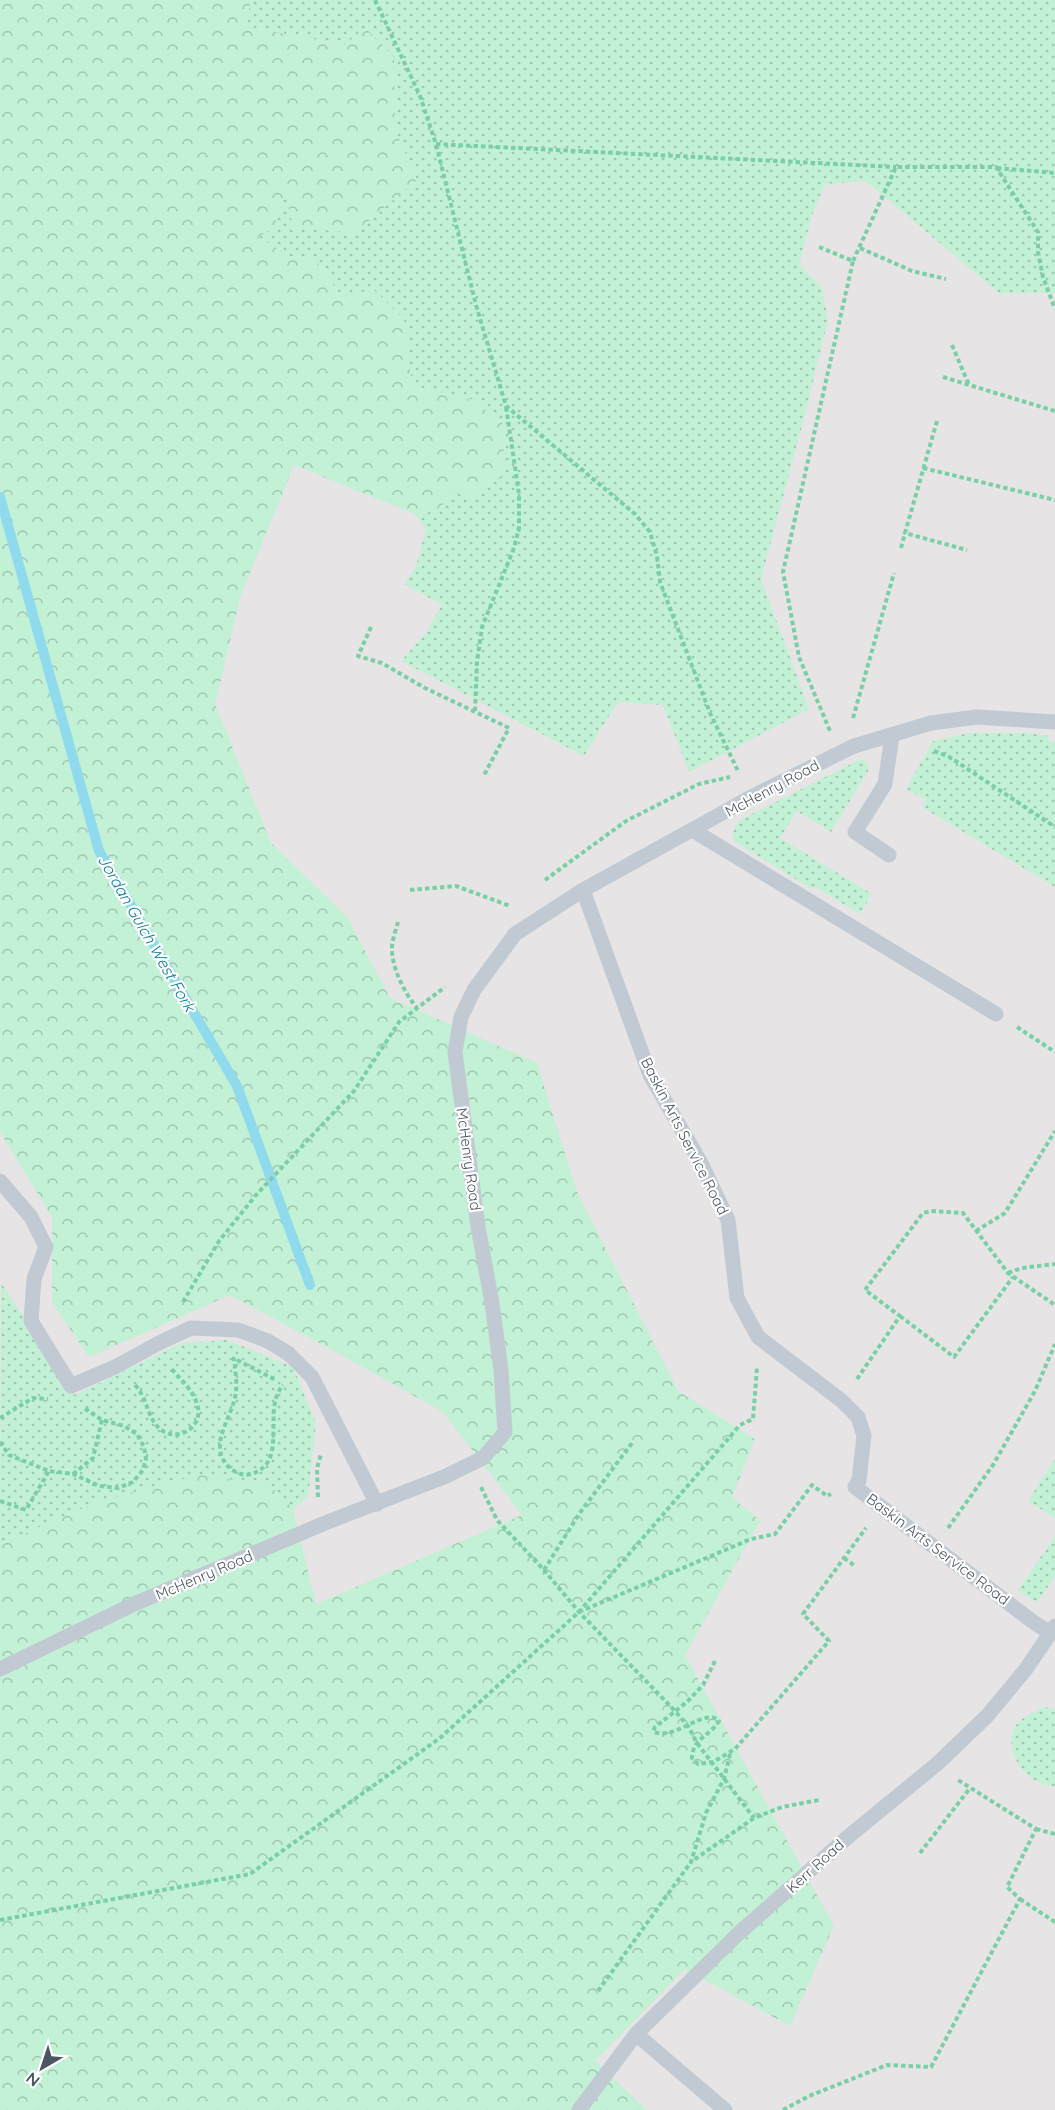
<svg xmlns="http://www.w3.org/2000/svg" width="1055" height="2110" viewBox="0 0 1055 2110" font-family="Quicksand,sans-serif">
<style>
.education{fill:#e6e4e5}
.grass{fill:url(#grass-dots)}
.forest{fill:url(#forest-crowns)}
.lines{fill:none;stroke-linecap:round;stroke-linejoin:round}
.stream{stroke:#90daee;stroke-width:10}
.path{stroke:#7ad0a6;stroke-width:4;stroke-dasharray:4.5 3;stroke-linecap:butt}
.service{stroke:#c1cad2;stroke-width:15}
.labels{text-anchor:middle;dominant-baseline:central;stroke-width:4.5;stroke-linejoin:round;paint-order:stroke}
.street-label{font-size:15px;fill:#4a5661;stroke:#fff}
.water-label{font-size:16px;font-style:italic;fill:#0c7c9b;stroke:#fff}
</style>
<defs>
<pattern id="grass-dots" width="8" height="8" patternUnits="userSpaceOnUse" patternTransform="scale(1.5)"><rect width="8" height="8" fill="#c3f1d5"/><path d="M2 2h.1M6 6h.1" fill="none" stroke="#a0c6b0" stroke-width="1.8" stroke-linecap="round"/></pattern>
<pattern id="forest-crowns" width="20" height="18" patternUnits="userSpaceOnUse" patternTransform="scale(1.5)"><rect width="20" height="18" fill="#c3f1d5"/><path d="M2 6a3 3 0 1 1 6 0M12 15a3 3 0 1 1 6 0" fill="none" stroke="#a0c6b0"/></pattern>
</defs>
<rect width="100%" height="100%" fill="#f5f3f3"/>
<rect class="education" x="0" y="0" width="1055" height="2110"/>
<g class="grass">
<path d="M252,0h803v293h-56l-133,-112 -41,3 -13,31 -13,50 23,23 6,32 -24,98 -43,161 48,130 -120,63 -26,-67 -45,-3 -34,54 -183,-95 25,-28 16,-28 -37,-21 11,-18 10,-37 -11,-15 22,-3 20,-23 17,-88 -62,-14 -8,-67 -62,-22 -26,-36 -26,-5 -33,-19 28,-47 132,-10 -22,-50 -1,-73 -49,-12 -102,-19z"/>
<path d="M969,733h60l20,3v5l5,2 1,-3v147l-133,-80 4,-7 -20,-11 27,-48z"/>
<path d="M859,760h5l4,4v7l-37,61 -34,-21 -17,27 92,56 -12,20 -43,-26h-7l-76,-47c-4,-7 2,-15 6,-21z"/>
<path d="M1,1283l74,112 107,-52 45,-3 66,27 23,56 -8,74 -15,12 -23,-24 -167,15 -103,44z"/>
<path d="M1055,1459v59l-27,-17z"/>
<path d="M1055,1536v40l-18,27 -19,-13z"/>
<path d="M1044,1707l11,2v77c-25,1 -52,-31 -41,-57 5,-11 20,-17 30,-22z"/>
</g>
<path class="forest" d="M0,0h252l-8,26 100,19 21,-17 29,29 1,73 22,50 -63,53 -61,-6 -8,-35 -11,35 -16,10 32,19 26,5 26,36 31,-8 31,30 8,67 62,14 30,25 -1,51 -31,22 -15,-10 -20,23 -22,3 -121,-49 -53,130 -26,109 56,139 76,74 43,81 147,65 40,129 101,199 77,48 -23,58 28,24 -75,134 149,271 -44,100 -105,-57 -90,92 52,49h-647v-566l103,-44 96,-25 71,10 23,24 23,95 206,-89 -79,-103 -107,-60 -106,-57 -141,62 -37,-55v-85l-52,-85z"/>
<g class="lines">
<path class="stream" d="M0,497l99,354 138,235 73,199"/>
<g class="path">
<path d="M375,0l45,96 16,48 40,161 30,101 129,108 15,18 7,24 3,26 50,131 29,60"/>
<path d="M436,144l460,23"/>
<path d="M997,168l58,5"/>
<path d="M819,247l34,14 -70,311 16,85 31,74"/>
<path d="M860,248l52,23 34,8"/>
<path d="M853,261l43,-94h100l42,65v20l5,25 12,32"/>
<path d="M952,345l17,40"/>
<path d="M943,377l112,34"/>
<path d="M937,421l-32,112 62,17"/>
<path d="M923,468l132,32"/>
<path d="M901,548l4,-15"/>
<path d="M371,627l-13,29 24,7 43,25 84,40 -26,49"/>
<path d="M475,711l2,-49 5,-35 32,-79 5,-20v-34l-13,-87"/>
<path d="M853,718l41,-145"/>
<path d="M934,751l14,5 107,71"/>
<path d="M545,880l81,-59 73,-37 31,-7"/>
<path d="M410,890l46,-4 54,20"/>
<path d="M398,922c-2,7 -5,16 -6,24 -1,21 12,46 25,62"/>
<path d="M1017,1027l38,25"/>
<path d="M976,1231l29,-18 50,-82"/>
<path d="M1008,1273l14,-5 33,-4"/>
<path d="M183,1302l36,-61 37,-46 98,-104 45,-69 46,-35"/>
<path d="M900,1316l54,41 59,-80"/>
<path d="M232,1358l2,1c1,10 3,22 2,32 -2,26 -31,55 -6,77 5,5 14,8 21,6 39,-11 10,-64 32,-89"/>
<path d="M237,1360l39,20"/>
<path d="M857,1379l43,-63 -35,-26 58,-77 8,-2 32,2 45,60 47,32"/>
<path d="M135,1385c13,14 12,33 25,44 18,15 45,-3 37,-25 -4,-14 -18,-26 -27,-37"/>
<path d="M0,1418l33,-20 15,1"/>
<path d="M0,1442l9,13 40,16 24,3 26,12 19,2 15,-6 10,-12 3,-11 -2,-12 -7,-13 -13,-8 -22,-6 -18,-12"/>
<path d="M73,1474l20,-16 9,-38"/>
<path d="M481,1487l16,33 47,50 35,42 96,99 13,15 9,17 57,75"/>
<path d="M318,1497l-1,-29 4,-14"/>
<path d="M0,1501l26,9 23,-39"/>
<path d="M948,1528l45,-63 42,-74 20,-47"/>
<path d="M844,1558l11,8"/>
<path d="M544,1570l35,-56 53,-71"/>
<path d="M579,1612l172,-73 24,-5 37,-49 15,11 4,-2"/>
<path d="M715,1661l-12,24 -16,17 -32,25 -2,4c19,12 53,-25 66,-10 -9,15 -27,18 -27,37l6,6 15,-2 22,-13 94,-108 -26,-27 63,-86"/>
<path d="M730,1754l-6,25 -18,34 -15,49 63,-44 28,-11 37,-7"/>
<path d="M1036,1829l19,5"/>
<path d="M920,1853l50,-65"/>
<path d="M1020,1899l35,23"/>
<path d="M0,1920l250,-46 190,-136 139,-126 161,-187 13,-6 4,-51"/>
<path d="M598,1991l93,-129"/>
<path d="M783,2110l26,-14 78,-31 44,2 89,-168 -13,-12 29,-58 -78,-49"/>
</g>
<g class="service">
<path d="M694,831l302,183"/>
<path d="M889,855l-34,-23 30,-48 7,-48"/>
<path d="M583,890l67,185 51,88 27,57 9,78 21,39 84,64 16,16 6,19 -5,44 -4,7 177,134 18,12"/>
<path d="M0,1181l31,36 15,30 -12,32 -3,42 40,65 44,-19 44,-24 32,-15 47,2 30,11 21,13 23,23 65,127"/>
<path d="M0,1669l134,-65 191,-81 119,-46 39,-19 22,-26 -4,-62 -9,-67 -14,-76 -23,-175 6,-35 13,-27 41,-56 68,-44 170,-94 101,-50 77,-23 46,-6 78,5"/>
<path d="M636,2034l89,76"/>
<path d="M579,2110l57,-76 103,-101 110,-97 88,-72 50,-48 39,-47 29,-43"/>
</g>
</g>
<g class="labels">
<g class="street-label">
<text transform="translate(772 788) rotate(-28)">McHenry Road</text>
<text transform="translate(685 1136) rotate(63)">Baskin Arts Service Road</text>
<text transform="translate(469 1159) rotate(82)">McHenry Road</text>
<text transform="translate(938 1549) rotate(37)">Baskin Arts Service Road</text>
<text transform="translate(204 1575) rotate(-23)">McHenry Road</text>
<text transform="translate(815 1866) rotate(-42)">Kerr Road</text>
</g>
<g class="water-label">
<text transform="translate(147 933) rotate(60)">Jordan Gulch West Fork</text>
</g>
</g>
<g transform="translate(42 2068) rotate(219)" stroke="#ffffff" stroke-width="4.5" paint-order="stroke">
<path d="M0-4.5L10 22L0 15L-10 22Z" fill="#4a5661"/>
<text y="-9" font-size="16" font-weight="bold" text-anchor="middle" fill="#4a5661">N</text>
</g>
</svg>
